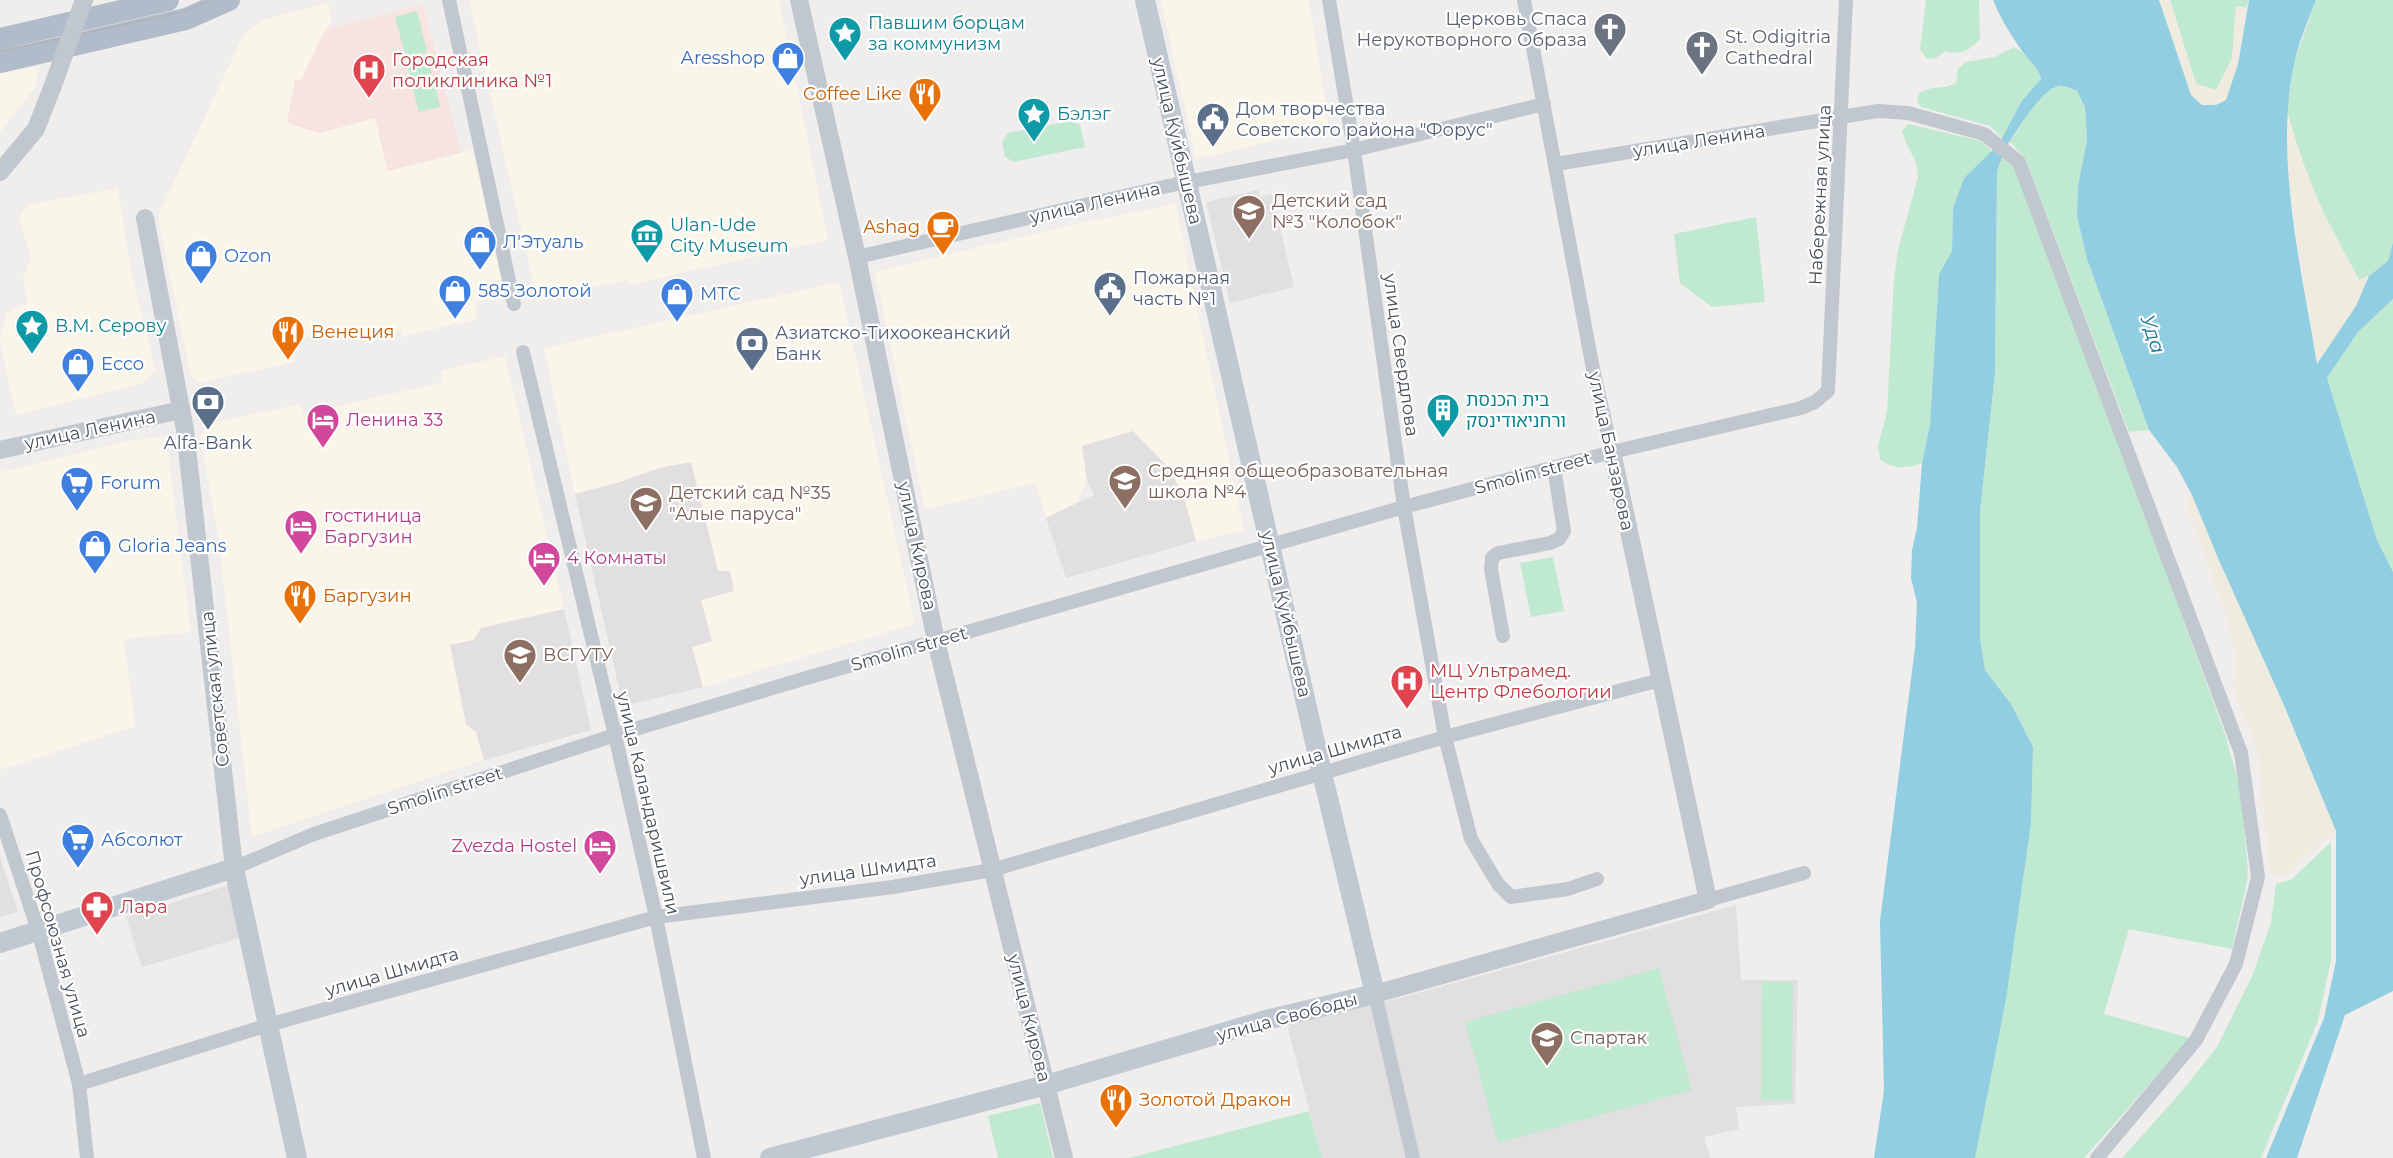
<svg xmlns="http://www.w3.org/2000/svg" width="2393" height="1158" viewBox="0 0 2393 1158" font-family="Montserrat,'Noto Sans Hebrew',sans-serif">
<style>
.commercial{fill:#f9f5e8}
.education{fill:#e1dfdf}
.medical{fill:#f7e3e0}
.green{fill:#c0e9d2}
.sand{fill:#f0ebdf}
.water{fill:#92cee1}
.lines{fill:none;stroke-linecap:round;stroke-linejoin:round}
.minor{stroke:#c0c7ce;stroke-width:14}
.tertiary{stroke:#c0c7ce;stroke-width:18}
.secondary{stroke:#c0c8d2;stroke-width:20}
.primary{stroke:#b0bcc9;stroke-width:22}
.tram{stroke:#b0b2b7;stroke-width:1.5}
.tertiary-bridge{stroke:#c0c7ce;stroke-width:18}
.labels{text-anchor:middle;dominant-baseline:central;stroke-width:4.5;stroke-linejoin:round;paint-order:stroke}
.worship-label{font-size:18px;fill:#5b616d;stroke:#fff;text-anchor:end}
.culture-label{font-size:18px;fill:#0d838f;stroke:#fff;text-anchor:start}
.shop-label{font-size:18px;fill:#366cbe;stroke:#fff;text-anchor:start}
.health-label{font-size:18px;fill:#be3a42;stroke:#fff;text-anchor:start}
.food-label{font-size:18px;fill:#c56008;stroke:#fff;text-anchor:start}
.service-label{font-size:18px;fill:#4e5e75;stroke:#fff;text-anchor:start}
.street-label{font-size:18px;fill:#485058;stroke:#fff}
.education-label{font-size:18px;fill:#785e54;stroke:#fff;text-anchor:start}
.hotel-label{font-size:18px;fill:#b23c85;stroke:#fff;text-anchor:start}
.water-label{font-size:20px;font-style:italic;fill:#1c7897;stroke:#fff}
</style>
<rect width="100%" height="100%" fill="#f0eded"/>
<g class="commercial">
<path d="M469,0h310l49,240 -200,45 -2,-5 -89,20z"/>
<path d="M1161,0h148l20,128 -133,31z"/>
<path d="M328,3l4,17 -31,60h-6l24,53 56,-15 13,53 84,-21 35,144 -32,8 2,17 -75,18 -1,-7 -42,10 -1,-5 -26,6 -2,-9 -10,1 -29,10 4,19 -97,21 -8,-9 -32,-158 86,-182 19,-14z"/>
<path d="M40,66l-6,23 -34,43v-58z"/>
<path d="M118,188l13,83 24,98 -11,14 -128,32 -16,-74 6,-28 21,-10 -4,-26 8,-19 -12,-40 8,-13z"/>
<path d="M1175,204l69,326 -48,11 -12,-43 -102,-52 5,34 -10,23 -31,15 -10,-35 -111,26 -50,-237 192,-46z"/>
<path d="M839,282l76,342 -212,63 -11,-40 9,-47 33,-10 -16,-19 -27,-108 -116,31 -31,-146z"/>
<path d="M505,356l59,253 -82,19 -6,104 8,28 -232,77 -33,-295 -19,-107 9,-11 92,-20 2,10 140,-32 -2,-11z"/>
<path d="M166,436l25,196 -67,7 11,87 -135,44v-298l128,-31z"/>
</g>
<g class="education">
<path d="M1258,190l2,7 12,-3 22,93 -64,16 -24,-101z"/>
<path d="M1133,431l37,38 14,29 12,43 -130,37 -20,-60 48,-23 -7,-15 -5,-34z"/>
<path d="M691,462l27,109h12l4,20 -33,9 11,41 -20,6 11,40 -80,19 -48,-212 42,-11 42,-15z"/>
<path d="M564,609l27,121 -107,30 -8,-28 -10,-8 -16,-79 24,-5 7,-12z"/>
<path d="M0,857l18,55 -18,5z"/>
<path d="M230,885l10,53 -98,29 -16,-50z"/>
<path d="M1736,905l5,75h57l-3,124 -59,3 3,22 -35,8 6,21h-388l-34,-129 5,-9 59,-14 44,-7z"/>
</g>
<path class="medical" d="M423,5l38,148 -73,18 -13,-53 -56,15 -32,-10 8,-43h6l25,-51z"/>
<g class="green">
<path d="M1926,0h53l1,39c-11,12 -19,16 -35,12l-9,7 -9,1 -7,-10z"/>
<path d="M2170,0h79l-3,8 -10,-2 -4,53 -16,31 -20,-6z"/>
<path d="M2316,0h77v242l-5,19 -19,15 -10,4 -37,-70 -25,-60 -10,-40 7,-47z"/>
<path d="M417,11l10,41 -21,6 -11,-41z"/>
<path d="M2014,47c12,7 24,19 27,32l-20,23 -19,36 -12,-12 -69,-19 -4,-5 2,-9c16,-9 22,-2 37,-10l2,-14 8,-7 29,-5z"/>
<path d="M430,63l2,10 -22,5 -2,-10z"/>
<path d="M435,84l5,23 -21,5 -6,-23z"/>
<path d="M2062,85l15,6 8,16 2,33 -9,46 -1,30 10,43 62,171 -20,2 -104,-274 -15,-16c14,-20 28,-51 52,-57z"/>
<path d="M1072,121l8,4 5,22 -71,15 -9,-5 -3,-15 6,-9z"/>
<path d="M1908,124l73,17 11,10 -28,27 -11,30 -1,43 -13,23 -9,151 -8,38c-16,6 -29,7 -42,-4l-2,-13 9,-34 7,-134 4,-28 20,-73 -2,-15 -9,-17 -5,-14z"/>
<path d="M2003,155l11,12 107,282 104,285 15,54 8,82 -1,12 -15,67 -103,-20 -25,85 86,24 -106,120h-110l39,-208 18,-126 2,-77 -22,-43 -26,-34 -5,-31v-127l15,-139 2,-202z"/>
<path d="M1756,217l9,85 -53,5 -32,-24 -6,-49z"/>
<path d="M2393,299v273l-16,-32 -50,-162 31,-46z"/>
<path d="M1553,557l11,54 -33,6 -11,-54z"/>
<path d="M2331,842v118l-13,61 -57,137h-139l60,-67 35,-44 36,-73 18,-52 5,-38 16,-5z"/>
<path d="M1659,968l33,122 -194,53 -33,-121z"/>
<path d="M1762,981l31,1 -1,118h-31z"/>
<path d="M1040,1103l13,55h-55l-10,-42z"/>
<path d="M1309,1111l13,47h-193z"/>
</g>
<g class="sand">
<path d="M2159,0h11l26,84 20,6 16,-31 4,-53 10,2 -8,56 -12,36 -10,5h-14l-11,-10z"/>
<path d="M2287,110c16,60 40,116 72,170l10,-4 -13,30 -39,59 -28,-181z"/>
<path d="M2192,495l26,63 65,145 53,128 -24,19 -25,25 -9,2 -8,-6 -13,-123 -24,-60 3,-27 -7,-39 -44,-121z"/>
</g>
<g class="water">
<path d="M1993,0h166l32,95 11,10h14l10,-5 12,-36 11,-64h67c-8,21 -18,43 -22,65 -20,92 8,206 23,299l39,-58 13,-30 19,-15 5,-19v57l-35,33 -31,46 50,162 16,32v419l-48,24 -48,143h-31l58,-140 12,-57v-130l-53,-128 -65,-145 -26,-63 -15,-28 -28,-37 -62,-171 -10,-43 1,-30 9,-46 -2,-33 -8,-16c-5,-2 -12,-6 -18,-5 -18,3 -42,45 -53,61l-6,-5 21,-40 20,-23c-2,-11 -12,-18 -19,-28 -11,-16 -22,-33 -29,-51z"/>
<path d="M1995,148l8,7 -6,16 -2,202 -15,139v127l5,31 26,34 22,43 -2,77 -25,175 -31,159h-101l10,-68 -4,-169 35,-273 2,-45 -6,-25 1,-28 5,-22 5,-65 8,-38 9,-151 13,-23 1,-43 11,-30z"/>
</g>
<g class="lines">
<g class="minor">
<path d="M449,0l65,304"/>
<path d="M1329,0l25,150 50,357 41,230 26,102 27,45 13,13 57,-8 29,-10"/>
<path d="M1524,0l69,369 19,83"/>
<path d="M1556,164l322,-53 30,2 76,21 35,28 222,591 17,124 -22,87 -40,76 -99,118"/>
<path d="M857,257l320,-73 177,-34 190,-46"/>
<path d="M523,352l92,383 41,182 48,241"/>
<path d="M1503,636l-12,-67 1,-11 6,-5 52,-10 9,-4 5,-8 -10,-64"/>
<path d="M0,815l38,115 41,154 8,74"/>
<path d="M234,868l80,-34 301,-99 188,-56 601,-172 208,-55 189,-44 14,-6 13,-11 18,-391"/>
<path d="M1708,900l96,-27"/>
<path d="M1375,994l38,164"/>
<path d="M79,1084l189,-59 388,-108 237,-30 99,-17 453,-133 215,-57"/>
</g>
<g class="tertiary">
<path d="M799,0l58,257 79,384 128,517"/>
<path d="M0,172l36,-43 16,-41"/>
<path d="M145,218l40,212 49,438"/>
<path d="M0,450l181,-40"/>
<path d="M1375,994l333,-94 -96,-448"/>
</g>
<g class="secondary">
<path d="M0,943l234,-75 63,290"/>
<path d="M770,1158l276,-73 220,-65 109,-26 -53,-221 -177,-773"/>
</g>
<g class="primary">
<path d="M0,39l168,-39"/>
<path d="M0,62l186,-43 43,-19"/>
</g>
<path class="tram" d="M0,51l187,-40 24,-11"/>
<path class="tertiary-bridge" d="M52,88l32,-88"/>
</g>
<defs>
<g id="church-pin" transform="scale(1.725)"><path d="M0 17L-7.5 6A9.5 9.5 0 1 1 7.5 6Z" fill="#6b7280" stroke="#fff"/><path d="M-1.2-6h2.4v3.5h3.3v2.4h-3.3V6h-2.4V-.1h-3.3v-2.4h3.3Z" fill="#fff"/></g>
<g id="sight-pin" transform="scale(1.725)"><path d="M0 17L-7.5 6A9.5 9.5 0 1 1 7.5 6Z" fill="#0f9aa8" stroke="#fff"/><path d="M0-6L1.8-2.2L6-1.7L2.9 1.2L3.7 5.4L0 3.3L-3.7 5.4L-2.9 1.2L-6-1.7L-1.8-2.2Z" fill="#fff"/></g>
<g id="shop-pin" transform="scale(1.725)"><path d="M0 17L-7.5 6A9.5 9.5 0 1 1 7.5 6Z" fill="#3f7fe0" stroke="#fff"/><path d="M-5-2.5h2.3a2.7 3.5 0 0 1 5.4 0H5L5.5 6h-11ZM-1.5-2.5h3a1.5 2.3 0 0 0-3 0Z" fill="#fff"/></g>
<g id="hospital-pin" transform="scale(1.725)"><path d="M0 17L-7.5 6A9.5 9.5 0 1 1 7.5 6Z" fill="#e0444e" stroke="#fff"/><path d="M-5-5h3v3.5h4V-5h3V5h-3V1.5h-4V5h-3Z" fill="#fff"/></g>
<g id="restaurant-pin" transform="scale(1.725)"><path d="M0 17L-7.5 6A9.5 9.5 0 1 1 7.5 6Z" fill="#e8710a" stroke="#fff"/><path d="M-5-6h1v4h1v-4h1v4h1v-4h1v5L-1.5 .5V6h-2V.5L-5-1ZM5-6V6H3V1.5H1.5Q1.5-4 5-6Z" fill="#fff"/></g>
<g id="civic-pin" transform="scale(1.725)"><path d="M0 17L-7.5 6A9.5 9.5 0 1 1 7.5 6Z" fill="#5c6f8a" stroke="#fff"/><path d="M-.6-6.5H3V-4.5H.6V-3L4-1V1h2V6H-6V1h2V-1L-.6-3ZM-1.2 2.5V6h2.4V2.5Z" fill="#fff"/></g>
<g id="school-pin" transform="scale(1.725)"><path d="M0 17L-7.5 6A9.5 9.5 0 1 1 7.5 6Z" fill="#8d6e63" stroke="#fff"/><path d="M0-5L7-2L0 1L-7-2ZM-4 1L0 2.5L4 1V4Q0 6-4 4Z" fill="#fff"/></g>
<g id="cafe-pin" transform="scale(1.725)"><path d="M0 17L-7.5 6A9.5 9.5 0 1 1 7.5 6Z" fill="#e8710a" stroke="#fff"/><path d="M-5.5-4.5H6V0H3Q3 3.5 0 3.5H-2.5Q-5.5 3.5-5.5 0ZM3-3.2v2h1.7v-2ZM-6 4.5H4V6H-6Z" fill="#fff"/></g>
<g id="museum-pin" transform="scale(1.725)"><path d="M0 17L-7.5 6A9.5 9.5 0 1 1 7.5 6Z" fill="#0f9aa8" stroke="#fff"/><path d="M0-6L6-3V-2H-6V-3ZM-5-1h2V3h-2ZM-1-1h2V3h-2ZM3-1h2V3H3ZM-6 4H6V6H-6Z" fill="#fff"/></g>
<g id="bank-pin" transform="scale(1.725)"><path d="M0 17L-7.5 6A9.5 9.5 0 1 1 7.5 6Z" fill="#5c6f8a" stroke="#fff"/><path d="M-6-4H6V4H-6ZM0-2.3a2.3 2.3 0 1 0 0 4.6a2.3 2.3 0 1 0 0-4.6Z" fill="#fff"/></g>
<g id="building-pin" transform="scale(1.725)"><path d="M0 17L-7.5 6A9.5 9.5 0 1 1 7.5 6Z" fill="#0f9aa8" stroke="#fff"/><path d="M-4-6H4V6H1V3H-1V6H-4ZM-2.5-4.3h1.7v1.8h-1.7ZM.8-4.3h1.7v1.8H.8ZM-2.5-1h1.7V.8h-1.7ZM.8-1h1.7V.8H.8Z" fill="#fff"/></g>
<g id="hotel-pin" transform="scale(1.725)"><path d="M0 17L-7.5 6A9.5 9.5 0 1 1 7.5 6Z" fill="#d1479c" stroke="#fff"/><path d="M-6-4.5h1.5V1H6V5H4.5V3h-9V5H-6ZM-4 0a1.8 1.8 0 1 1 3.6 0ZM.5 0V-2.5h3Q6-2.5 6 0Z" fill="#fff"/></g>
<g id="supermarket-pin" transform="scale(1.725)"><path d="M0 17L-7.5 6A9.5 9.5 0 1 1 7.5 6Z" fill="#3f7fe0" stroke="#fff"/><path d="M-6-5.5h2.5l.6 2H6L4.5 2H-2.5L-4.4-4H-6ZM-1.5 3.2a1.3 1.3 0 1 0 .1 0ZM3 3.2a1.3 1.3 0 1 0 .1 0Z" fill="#fff"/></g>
<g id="university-pin" transform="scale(1.725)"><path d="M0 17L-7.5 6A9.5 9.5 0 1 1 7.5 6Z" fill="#8d6e63" stroke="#fff"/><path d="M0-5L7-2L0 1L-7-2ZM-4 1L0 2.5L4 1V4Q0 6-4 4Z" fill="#fff"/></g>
<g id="pharmacy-pin" transform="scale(1.725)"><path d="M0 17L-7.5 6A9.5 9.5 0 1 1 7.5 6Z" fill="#e0444e" stroke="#fff"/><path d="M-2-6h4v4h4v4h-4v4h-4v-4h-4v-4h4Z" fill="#fff"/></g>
</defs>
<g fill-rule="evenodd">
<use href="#church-pin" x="1610" y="29"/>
<use href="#sight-pin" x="845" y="33"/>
<use href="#church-pin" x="1702" y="47"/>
<use href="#shop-pin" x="788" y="58"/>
<use href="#hospital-pin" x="369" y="70"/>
<use href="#restaurant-pin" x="925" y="94"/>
<use href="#sight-pin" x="1034" y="114"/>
<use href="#civic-pin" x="1213" y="119"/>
<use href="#school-pin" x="1249" y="211"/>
<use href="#cafe-pin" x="943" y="227"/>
<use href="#museum-pin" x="647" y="235"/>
<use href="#shop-pin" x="480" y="242"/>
<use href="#shop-pin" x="201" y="256"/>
<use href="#civic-pin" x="1110" y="288"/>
<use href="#shop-pin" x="455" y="291"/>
<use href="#shop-pin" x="677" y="294"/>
<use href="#sight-pin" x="32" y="326"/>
<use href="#restaurant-pin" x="288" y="332"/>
<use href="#bank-pin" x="752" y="343"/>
<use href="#shop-pin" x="78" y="364"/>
<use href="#bank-pin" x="208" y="402"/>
<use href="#building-pin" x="1443" y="410"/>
<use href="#hotel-pin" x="323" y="420"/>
<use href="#school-pin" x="1125" y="481"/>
<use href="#supermarket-pin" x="77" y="483"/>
<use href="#school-pin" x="646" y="503"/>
<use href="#hotel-pin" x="301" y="526"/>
<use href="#shop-pin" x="95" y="546"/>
<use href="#hotel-pin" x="544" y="558"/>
<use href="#restaurant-pin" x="300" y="596"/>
<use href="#university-pin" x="520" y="655"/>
<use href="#hospital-pin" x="1407" y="681"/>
<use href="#supermarket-pin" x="78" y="840"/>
<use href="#hotel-pin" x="600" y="846"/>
<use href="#pharmacy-pin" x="97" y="907"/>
<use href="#university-pin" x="1547" y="1038"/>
<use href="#restaurant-pin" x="1116" y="1100"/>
</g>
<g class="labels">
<g class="worship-label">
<text x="1587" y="19">Церковь Спаса<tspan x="1587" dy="21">Нерукотворного Образа</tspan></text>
<text x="1725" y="37" text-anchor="start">St. Odigitria<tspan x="1725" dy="21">Cathedral</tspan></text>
</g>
<g class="culture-label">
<text x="868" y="23">Павшим борцам<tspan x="868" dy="21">за коммунизм</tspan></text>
<text x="1057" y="114">Бэлэг</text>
<text x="670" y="225">Ulan-Ude<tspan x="670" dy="21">City Museum</tspan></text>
<text x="55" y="326">В.М. Серову</text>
<text x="1466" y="400">בית הכנסת<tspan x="1466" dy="21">ורחניאודינסק</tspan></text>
</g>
<g class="shop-label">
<text x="765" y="58" text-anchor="end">Аresshop</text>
<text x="503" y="242">Л'Этуаль</text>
<text x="224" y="256">Ozon</text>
<text x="478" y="291">585 Золотой</text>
<text x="700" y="294">МТС</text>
<text x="101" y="364">Ecco</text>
<text x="100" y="483">Forum</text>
<text x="118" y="546">Gloria Jeans</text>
<text x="101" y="840">Абсолют</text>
</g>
<g class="health-label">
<text x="392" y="60">Городская<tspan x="392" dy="21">поликлиника №1</tspan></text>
<text x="1430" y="671">МЦ Ультрамед.<tspan x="1430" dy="21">Центр Флебологии</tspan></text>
<text x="120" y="907">Лара</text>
</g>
<g class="food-label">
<text x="902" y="94" text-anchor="end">Coffee Like</text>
<text x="920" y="227" text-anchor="end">Ashag</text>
<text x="311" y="332">Венеция</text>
<text x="323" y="596">Баргузин</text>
<text x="1139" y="1100">Золотой Дракон</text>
</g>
<g class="service-label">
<text x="1236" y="109">Дом творчества<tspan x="1236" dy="21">Советского района "Форус"</tspan></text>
<text x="1133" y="278">Пожарная<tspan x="1133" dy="21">часть №1</tspan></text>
<text x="775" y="333">Азиатско-Тихоокеанский<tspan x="775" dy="21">Банк</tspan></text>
<text x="208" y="443" text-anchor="middle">Alfa-Bank</text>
</g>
<g class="street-label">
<text transform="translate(1177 141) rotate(77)">улица Куйбышева</text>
<text transform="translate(1699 141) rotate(-9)">улица Ленина</text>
<text transform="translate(1820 195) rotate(-87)">Набережная улица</text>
<text transform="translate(1095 203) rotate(-13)">улица Ленина</text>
<text transform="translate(1401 355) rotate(82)">улица Свердлова</text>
<text transform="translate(90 430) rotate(-12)">улица Ленина</text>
<text transform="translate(1611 451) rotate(78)">улица Банзарова</text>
<text transform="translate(1533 473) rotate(-15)">Smolin street</text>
<text transform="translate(917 546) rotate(78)">улица Кирова</text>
<text transform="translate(1286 614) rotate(77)">улица Куйбышева</text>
<text transform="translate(909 649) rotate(-16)">Smolin street</text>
<text transform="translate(215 689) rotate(-96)">Советская улица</text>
<text transform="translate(1335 750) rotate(-16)">улица Шмидта</text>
<text transform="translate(445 791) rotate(-18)">Smolin street</text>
<text transform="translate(648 803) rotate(77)">улица Каландаришвили</text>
<text transform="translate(868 870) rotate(-8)">улица Шмидта</text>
<text transform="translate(58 944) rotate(74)">Профсоюзная улица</text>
<text transform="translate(392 972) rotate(-16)">улица Шмидта</text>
<text transform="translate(1287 1017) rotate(-15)">улица Свободы</text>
<text transform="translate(1029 1018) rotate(76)">улица Кирова</text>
</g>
<g class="education-label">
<text x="1272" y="201">Детский сад<tspan x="1272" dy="21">№3 "Колобок"</tspan></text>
<text x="1148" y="471">Средняя общеобразовательная<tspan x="1148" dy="21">школа №4</tspan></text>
<text x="669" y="493">Детский сад №35<tspan x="669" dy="21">"Алые паруса"</tspan></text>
<text x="543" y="655">ВСГУТУ</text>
<text x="1570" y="1038">Спартак</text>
</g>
<g class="hotel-label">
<text x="346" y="420">Ленина 33</text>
<text x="324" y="516">гостиница<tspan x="324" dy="21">Баргузин</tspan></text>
<text x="567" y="558">4 Комнаты</text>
<text x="577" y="846" text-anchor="end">Zvezda Hostel</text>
</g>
<g class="water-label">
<text transform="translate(2153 334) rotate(72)">Уда</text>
</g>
</g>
</svg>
